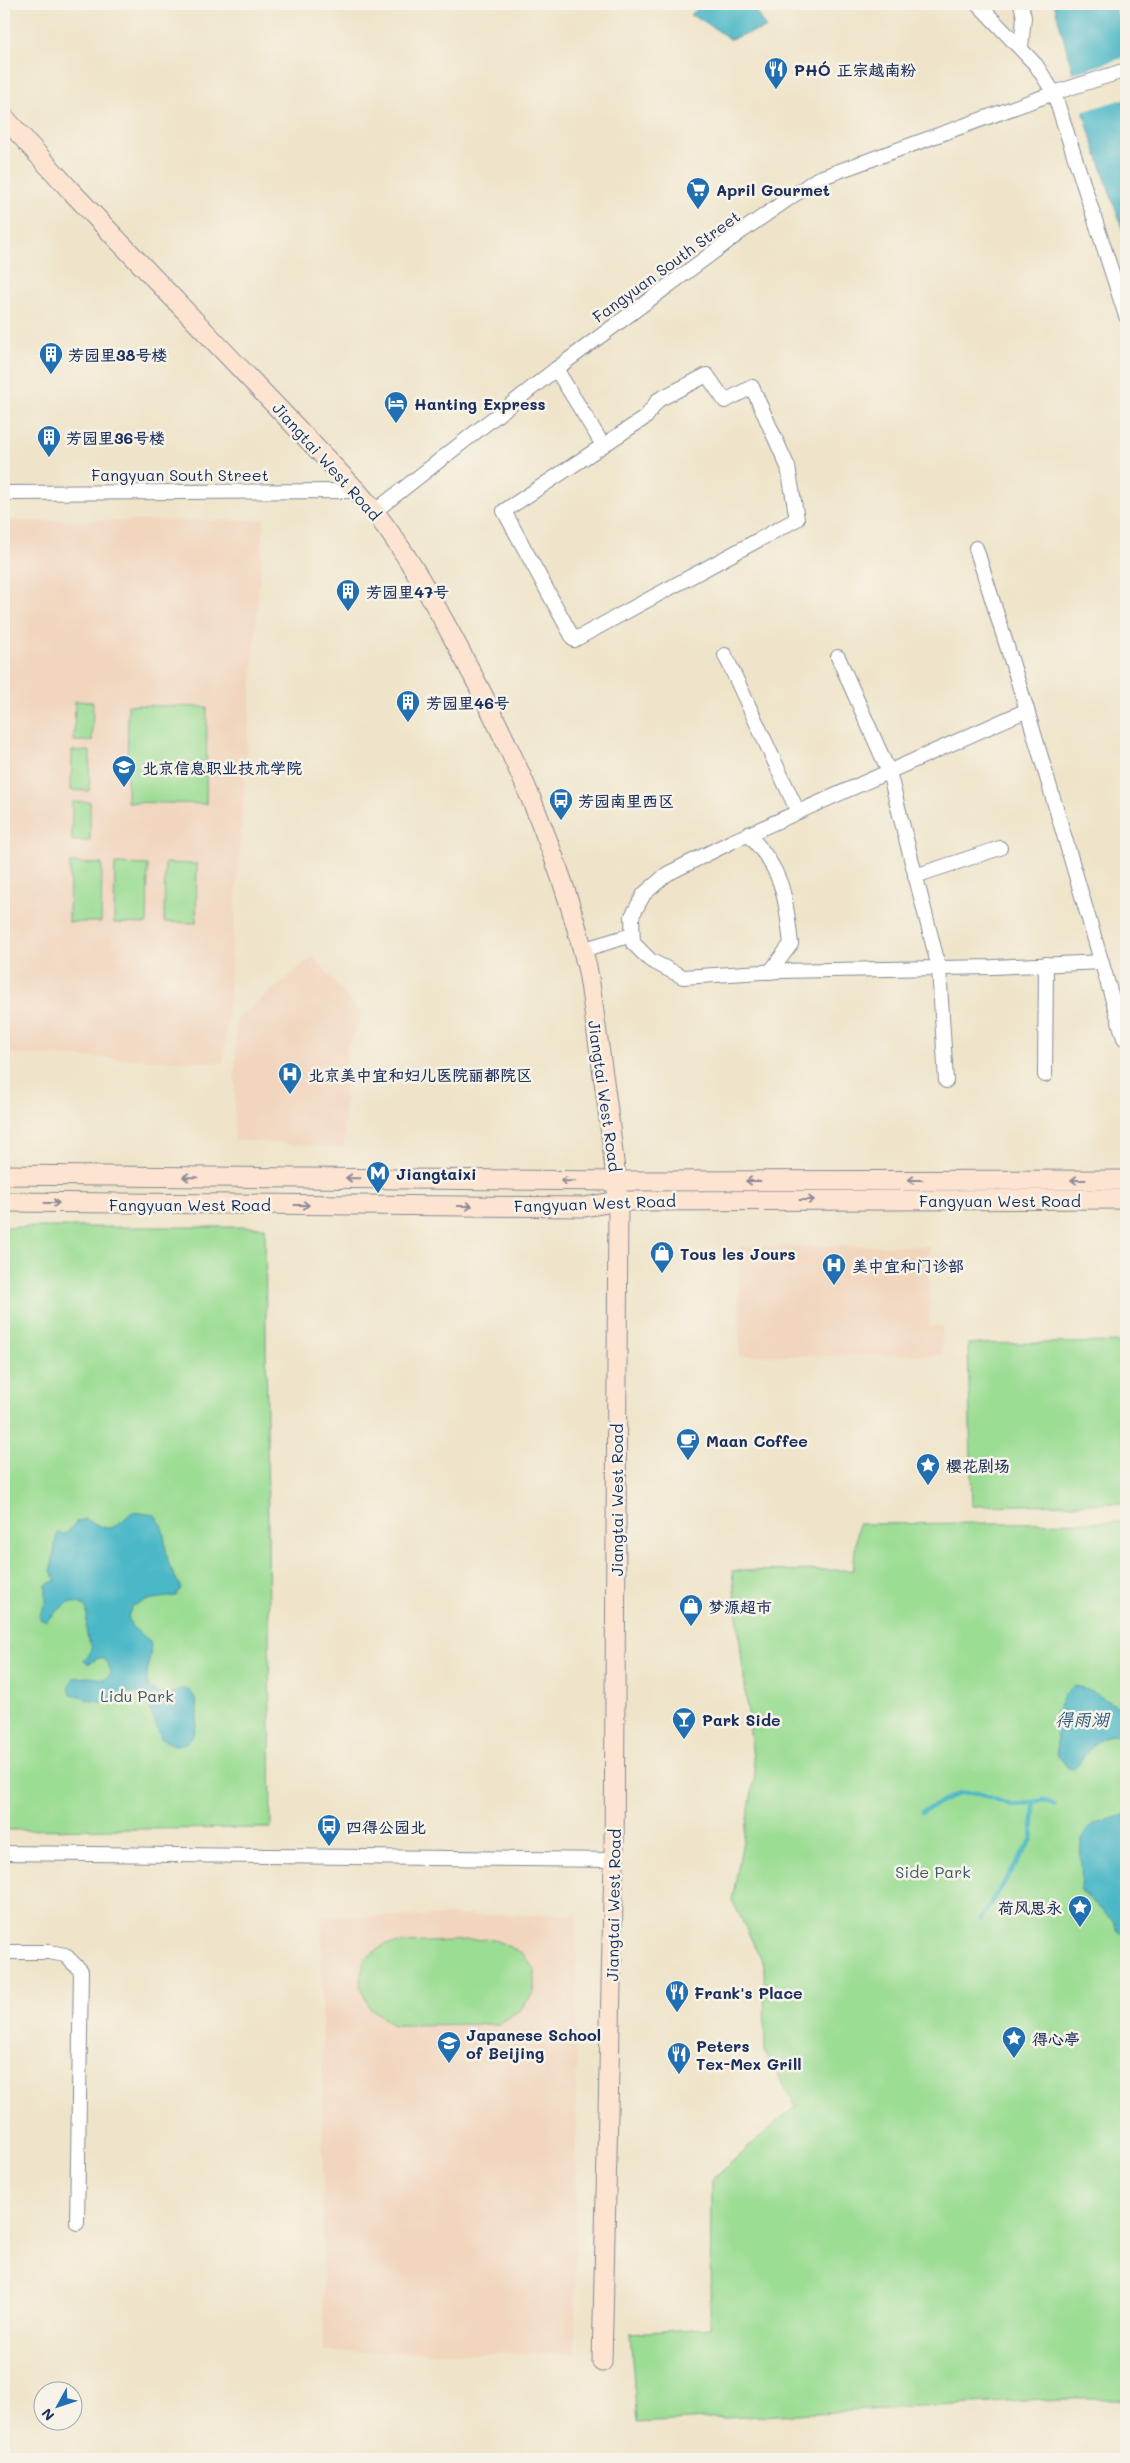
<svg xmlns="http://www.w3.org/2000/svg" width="1130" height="2463" viewBox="0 0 1130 2463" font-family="Mali,'LXGW WenKai TC',sans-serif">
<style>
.built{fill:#f1d5bd}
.green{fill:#9cdd94;stroke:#5c8679}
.water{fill:#4bb8c7;stroke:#337492}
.pier{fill:#efe4c9}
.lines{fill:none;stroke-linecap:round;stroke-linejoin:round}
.stream{stroke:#4bb8c7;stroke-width:4.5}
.street-casing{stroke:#858a94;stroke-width:16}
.secondary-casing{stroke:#858a94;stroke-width:21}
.street{stroke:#fff;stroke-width:14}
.secondary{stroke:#fde4d1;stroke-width:19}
.oneway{stroke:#8c8a98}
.labels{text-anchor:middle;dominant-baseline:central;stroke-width:5;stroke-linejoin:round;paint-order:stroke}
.poi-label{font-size:16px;font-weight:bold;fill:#1b2f5e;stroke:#f7f3e8;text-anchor:start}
.street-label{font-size:16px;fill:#1b2f5e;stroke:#f7f3e8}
.park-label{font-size:16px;fill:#3b5a6c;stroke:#f7f3e8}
.water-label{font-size:18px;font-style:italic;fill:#29587e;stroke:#f7f3e8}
</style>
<rect width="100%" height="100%" fill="#f7f3e8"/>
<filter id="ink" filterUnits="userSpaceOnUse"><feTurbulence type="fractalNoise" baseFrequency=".02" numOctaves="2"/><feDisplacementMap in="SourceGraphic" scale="10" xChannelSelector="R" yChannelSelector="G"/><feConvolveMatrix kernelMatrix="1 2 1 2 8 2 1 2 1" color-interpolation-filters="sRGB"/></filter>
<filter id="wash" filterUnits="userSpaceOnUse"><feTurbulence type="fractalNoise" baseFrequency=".0096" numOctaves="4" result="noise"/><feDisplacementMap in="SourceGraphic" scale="20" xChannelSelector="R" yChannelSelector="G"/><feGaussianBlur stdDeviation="1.12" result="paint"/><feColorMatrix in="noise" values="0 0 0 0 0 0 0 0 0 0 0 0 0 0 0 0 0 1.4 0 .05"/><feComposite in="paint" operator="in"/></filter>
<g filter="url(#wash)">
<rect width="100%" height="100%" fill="#efe4c9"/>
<g class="built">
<path d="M264,520l-40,543 -220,-9v-533z"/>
<path d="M313,956l49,60 -16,33 -2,99 -110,-8 2,-120z"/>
<path d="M739,1246h190v80h13v29l-203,1z"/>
<path d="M577,1914l-2,440 -252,-2 -1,-435z"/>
</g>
<g class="green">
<path d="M75,701l18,1 -1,39h-18z"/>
<path d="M128,705l79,2 -1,97 -79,-2z"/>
<path d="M72,751h18l-1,40 -18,-1z"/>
<rect x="72" y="802" width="18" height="39"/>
<path d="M70,863l32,1 -1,58h-32z"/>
<path d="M165,863l32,1 -1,59 -32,-1z"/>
<path d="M115,864l33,1 -1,59 -33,-1z"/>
<path d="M4,1227h261l6,601 -267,2z"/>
<path d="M1126,1342v161l-154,3 -4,-162z"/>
<path d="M1126,1522v877h-64l-425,24 -7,-90 80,-5 1,-148 85,-74 -31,-53 -1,-88 -32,-65 23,-124 -23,-205 121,-1 5,-46z"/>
<path d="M493,1939l29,14 12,16v23l-13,17 -22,15 -106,1 -23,-17 -10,-22 4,-26 21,-16z"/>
</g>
<g class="water">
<path d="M704,4h39l12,6 11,18 -36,11 -28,-19 -12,-5z"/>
<path d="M1054,4h60l12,44v192l-37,-109z"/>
<path d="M132,1512l23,3c13,15 8,34 15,52 3,8 8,14 11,21l-5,8 -24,3 -20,7 -4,11 4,10 18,14c5,19 -18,51 16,54 6,0 12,-7 18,-6 16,2 14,30 11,41 -2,7 -7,11 -12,15h-8l-14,-6 -14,-38 -9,-8h-17l-13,10 -16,-2 -21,-7 -2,-8 5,-8 14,-1 17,2 6,-6 -3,-9 -4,-5 -6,-1 -10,6 -4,-3 8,-11c0,-6 -4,-9 -5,-15 -4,-13 11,-35 -20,-32l-21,18 -5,-1 -2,-3 7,-15v-17l10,-5 -5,-9 6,-38 9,1 10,-12 9,-3c26,12 24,14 47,-7z"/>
<path d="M1073,1686c19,1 35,18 53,24v28c-27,-11 -37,13 -52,31l-6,-1 -11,-14 -1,-41 9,-19z"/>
<path d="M1126,1814v121l-8,-4 -5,-10 -33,-31c6,-20 -9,-51 13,-65 10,-6 23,-6 33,-11z"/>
</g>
<path class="pier" d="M1126,57v41l-45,14 -12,-37z"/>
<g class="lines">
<g class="stream">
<path d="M922,1812l37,-19h19l36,13 30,-6 11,5"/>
<path d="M981,1919l51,-80 2,-37"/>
</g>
</g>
</g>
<g filter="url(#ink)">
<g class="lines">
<g class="street-casing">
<g id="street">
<path d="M978,4l58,61 18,28 72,223"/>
<path d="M1021,4l3,13 -3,30"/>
<path d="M556,369l47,76"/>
<path d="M707,375l18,26 27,-14 36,80 9,52 -223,121 -70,-129 142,-94 12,-17z"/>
<path d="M4,493l353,-2"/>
<path d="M375,511l181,-142 186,-138 75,-52 237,-86 72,-23"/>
<path d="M976,548l51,162 97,328"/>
<path d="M725,655l73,157"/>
<path d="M838,657l51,115 50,196 7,113"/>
<path d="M1027,710l-296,132 -64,32 -23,20 -12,22 1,27 17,17 33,17 96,-6 214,-4 109,-5"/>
<path d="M748,834c36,38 37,61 43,110l-21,28"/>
<path d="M915,876l85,-28"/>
<path d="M582,950l50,-15"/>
<path d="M1045,1075l1,-111"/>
<path d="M4,1853l610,7"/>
<path d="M4,1952h45l16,3 16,16 -4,252"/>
</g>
</g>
<g class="secondary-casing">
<g id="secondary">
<path d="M4,117l67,74 286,300c42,47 72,102 102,158 54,101 101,206 128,318 5,24 7,49 11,73 8,53 15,107 20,161l-4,659 -12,502"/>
<path d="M4,1175l612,6 510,-1"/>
<path d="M4,1202l581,5 33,-6 508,-2"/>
</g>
</g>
<use href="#street" class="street"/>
<use href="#secondary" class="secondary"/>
</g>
<defs><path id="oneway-shaft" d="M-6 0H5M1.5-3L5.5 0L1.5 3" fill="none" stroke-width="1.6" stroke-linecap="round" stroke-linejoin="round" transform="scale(1.25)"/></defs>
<g class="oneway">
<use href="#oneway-shaft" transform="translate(190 1177) rotate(-179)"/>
<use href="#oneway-shaft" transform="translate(353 1178) rotate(-179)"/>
<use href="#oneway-shaft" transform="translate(915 1180) rotate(180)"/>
<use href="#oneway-shaft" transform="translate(1078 1180) rotate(180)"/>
<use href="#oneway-shaft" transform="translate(568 1181) rotate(-179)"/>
<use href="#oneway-shaft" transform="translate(753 1181) rotate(180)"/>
<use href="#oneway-shaft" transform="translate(807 1200)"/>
<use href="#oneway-shaft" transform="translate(52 1203)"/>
<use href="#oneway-shaft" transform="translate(302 1205)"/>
<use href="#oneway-shaft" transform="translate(465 1206)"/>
</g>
</g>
<defs>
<g id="restaurant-pin" transform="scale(1.25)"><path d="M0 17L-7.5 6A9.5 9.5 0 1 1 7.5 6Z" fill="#1f6fb2" stroke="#f7f3e8"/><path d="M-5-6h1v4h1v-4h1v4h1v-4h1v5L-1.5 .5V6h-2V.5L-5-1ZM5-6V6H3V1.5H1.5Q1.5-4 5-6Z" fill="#fff"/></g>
<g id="supermarket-pin" transform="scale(1.25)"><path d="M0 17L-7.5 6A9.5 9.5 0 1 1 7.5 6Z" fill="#1f6fb2" stroke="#f7f3e8"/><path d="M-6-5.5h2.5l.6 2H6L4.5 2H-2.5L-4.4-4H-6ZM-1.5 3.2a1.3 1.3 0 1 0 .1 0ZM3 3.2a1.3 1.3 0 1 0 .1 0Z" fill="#fff"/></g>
<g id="building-pin" transform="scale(1.25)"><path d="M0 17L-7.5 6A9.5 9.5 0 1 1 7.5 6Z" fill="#1f6fb2" stroke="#f7f3e8"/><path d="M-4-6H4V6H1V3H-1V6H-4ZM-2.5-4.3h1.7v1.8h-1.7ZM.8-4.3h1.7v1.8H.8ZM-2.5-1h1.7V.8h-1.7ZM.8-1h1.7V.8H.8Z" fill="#fff"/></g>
<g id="hotel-pin" transform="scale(1.25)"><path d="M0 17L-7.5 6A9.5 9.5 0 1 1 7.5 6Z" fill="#1f6fb2" stroke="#f7f3e8"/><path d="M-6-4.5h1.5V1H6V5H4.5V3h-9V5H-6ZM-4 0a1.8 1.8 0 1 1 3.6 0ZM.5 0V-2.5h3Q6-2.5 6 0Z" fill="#fff"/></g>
<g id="university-pin" transform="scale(1.25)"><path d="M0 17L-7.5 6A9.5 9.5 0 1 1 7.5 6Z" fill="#1f6fb2" stroke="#f7f3e8"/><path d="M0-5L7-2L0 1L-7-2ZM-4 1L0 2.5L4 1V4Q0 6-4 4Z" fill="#fff"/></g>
<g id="bus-pin" transform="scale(1.25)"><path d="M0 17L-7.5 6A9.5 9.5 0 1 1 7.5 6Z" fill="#1f6fb2" stroke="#f7f3e8"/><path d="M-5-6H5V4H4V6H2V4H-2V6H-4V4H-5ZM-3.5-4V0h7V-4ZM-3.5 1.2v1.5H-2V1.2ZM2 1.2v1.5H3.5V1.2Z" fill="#fff"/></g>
<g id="hospital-pin" transform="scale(1.25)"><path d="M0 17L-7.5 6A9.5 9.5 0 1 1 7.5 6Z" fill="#1f6fb2" stroke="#f7f3e8"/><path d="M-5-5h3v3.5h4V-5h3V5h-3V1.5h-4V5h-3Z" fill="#fff"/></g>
<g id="metro-pin" transform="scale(1.25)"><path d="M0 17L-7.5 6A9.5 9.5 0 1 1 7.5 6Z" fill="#1f6fb2" stroke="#f7f3e8"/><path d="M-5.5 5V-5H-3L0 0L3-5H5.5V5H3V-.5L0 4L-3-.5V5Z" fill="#fff"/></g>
<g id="shop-pin" transform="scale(1.25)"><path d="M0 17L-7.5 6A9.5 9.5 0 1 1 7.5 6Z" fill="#1f6fb2" stroke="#f7f3e8"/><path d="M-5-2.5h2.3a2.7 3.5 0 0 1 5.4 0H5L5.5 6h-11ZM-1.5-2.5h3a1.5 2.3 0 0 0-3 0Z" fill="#fff"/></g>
<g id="cafe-pin" transform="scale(1.25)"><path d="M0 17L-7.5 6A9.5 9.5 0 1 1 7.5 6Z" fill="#1f6fb2" stroke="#f7f3e8"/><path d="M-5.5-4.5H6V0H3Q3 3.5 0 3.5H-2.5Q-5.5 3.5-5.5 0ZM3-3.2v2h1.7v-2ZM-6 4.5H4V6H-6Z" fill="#fff"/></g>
<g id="sight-pin" transform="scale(1.25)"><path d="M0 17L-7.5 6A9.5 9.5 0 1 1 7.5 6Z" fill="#1f6fb2" stroke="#f7f3e8"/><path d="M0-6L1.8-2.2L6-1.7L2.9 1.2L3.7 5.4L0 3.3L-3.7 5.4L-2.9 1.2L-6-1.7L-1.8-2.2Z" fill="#fff"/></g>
<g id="bar-pin" transform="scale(1.25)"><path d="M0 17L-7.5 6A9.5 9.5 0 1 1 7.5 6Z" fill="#1f6fb2" stroke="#f7f3e8"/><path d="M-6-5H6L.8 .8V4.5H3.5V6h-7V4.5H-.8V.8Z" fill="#fff"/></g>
<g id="school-pin" transform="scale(1.25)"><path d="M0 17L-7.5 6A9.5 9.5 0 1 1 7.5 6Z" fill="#1f6fb2" stroke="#f7f3e8"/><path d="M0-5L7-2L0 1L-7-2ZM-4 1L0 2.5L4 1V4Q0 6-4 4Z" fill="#fff"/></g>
</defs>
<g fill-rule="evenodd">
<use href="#restaurant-pin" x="776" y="69"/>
<use href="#supermarket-pin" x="698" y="189"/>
<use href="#building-pin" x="51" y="354"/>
<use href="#hotel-pin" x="396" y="403"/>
<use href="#building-pin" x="49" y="437"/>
<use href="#building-pin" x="348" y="591"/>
<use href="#building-pin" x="408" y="702"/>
<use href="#university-pin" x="124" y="767"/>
<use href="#bus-pin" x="561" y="800"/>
<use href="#hospital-pin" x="290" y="1074"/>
<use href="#metro-pin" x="378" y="1173"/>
<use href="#shop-pin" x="662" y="1253"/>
<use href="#hospital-pin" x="834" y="1265"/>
<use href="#cafe-pin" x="688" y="1440"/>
<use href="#sight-pin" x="928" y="1465"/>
<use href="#shop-pin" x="691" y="1606"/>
<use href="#bar-pin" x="684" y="1719"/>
<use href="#bus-pin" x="329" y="1826"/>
<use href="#sight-pin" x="1080" y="1907"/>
<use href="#restaurant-pin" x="677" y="1992"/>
<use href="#sight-pin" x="1014" y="2038"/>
<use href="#school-pin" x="449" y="2043"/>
<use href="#restaurant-pin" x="679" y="2054"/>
</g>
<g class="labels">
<g class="poi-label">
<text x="794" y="69">PHÓ 正宗越南粉</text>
<text x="716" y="189">April Gourmet</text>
<text x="68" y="354">芳园里38号楼</text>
<text x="414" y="403">Hanting Express</text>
<text x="66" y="437">芳园里36号楼</text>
<text x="366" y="591">芳园里47号</text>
<text x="426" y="702">芳园里46号</text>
<text x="142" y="767">北京信息职业技术学院</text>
<text x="578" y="800">芳园南里西区</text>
<text x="308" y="1074">北京美中宜和妇儿医院丽都院区</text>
<text x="396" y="1173">Jiangtaixi</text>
<text x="680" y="1253">Tous les Jours</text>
<text x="852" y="1265">美中宜和门诊部</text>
<text x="706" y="1440">Maan Coffee</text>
<text x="946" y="1465">樱花剧场</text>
<text x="708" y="1606">梦源超市</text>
<text x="702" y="1719">Park Side</text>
<text x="346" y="1826">四得公园北</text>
<text x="1062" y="1907" text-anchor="end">荷风思永</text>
<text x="694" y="1992">Frank's Place</text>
<text x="466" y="2034">Japanese School<tspan x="466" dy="18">of Beijing</tspan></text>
<text x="1032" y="2038">得心亭</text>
<text x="696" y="2045">Peters<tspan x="696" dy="18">Tex-Mex Grill</tspan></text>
</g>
<g class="street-label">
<text transform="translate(666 266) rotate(-36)">Fangyuan South Street</text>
<text transform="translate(327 461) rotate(48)">Jiangtai West Road</text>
<text x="180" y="474">Fangyuan South Street</text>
<text transform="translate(605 1096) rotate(82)">Jiangtai West Road</text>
<text x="1000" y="1200">Fangyuan West Road</text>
<text transform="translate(595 1203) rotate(-2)">Fangyuan West Road</text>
<text x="190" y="1204">Fangyuan West Road</text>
<text transform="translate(616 1500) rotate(-90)">Jiangtai West Road</text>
<text transform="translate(613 1905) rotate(-89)">Jiangtai West Road</text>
</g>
<g class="park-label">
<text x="137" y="1695">Lidu Park</text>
<text x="933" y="1871">Side Park</text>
</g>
<g class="water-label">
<text x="1082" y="1719">得雨湖</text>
</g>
</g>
<rect width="1130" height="2463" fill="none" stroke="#f7f3e8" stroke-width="20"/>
<g transform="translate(58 2406) rotate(230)"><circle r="24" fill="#f7f3e8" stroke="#9fa5b1"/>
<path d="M0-4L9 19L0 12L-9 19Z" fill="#1f6fb2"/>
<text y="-8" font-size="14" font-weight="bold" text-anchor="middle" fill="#1b2f5e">N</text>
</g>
</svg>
